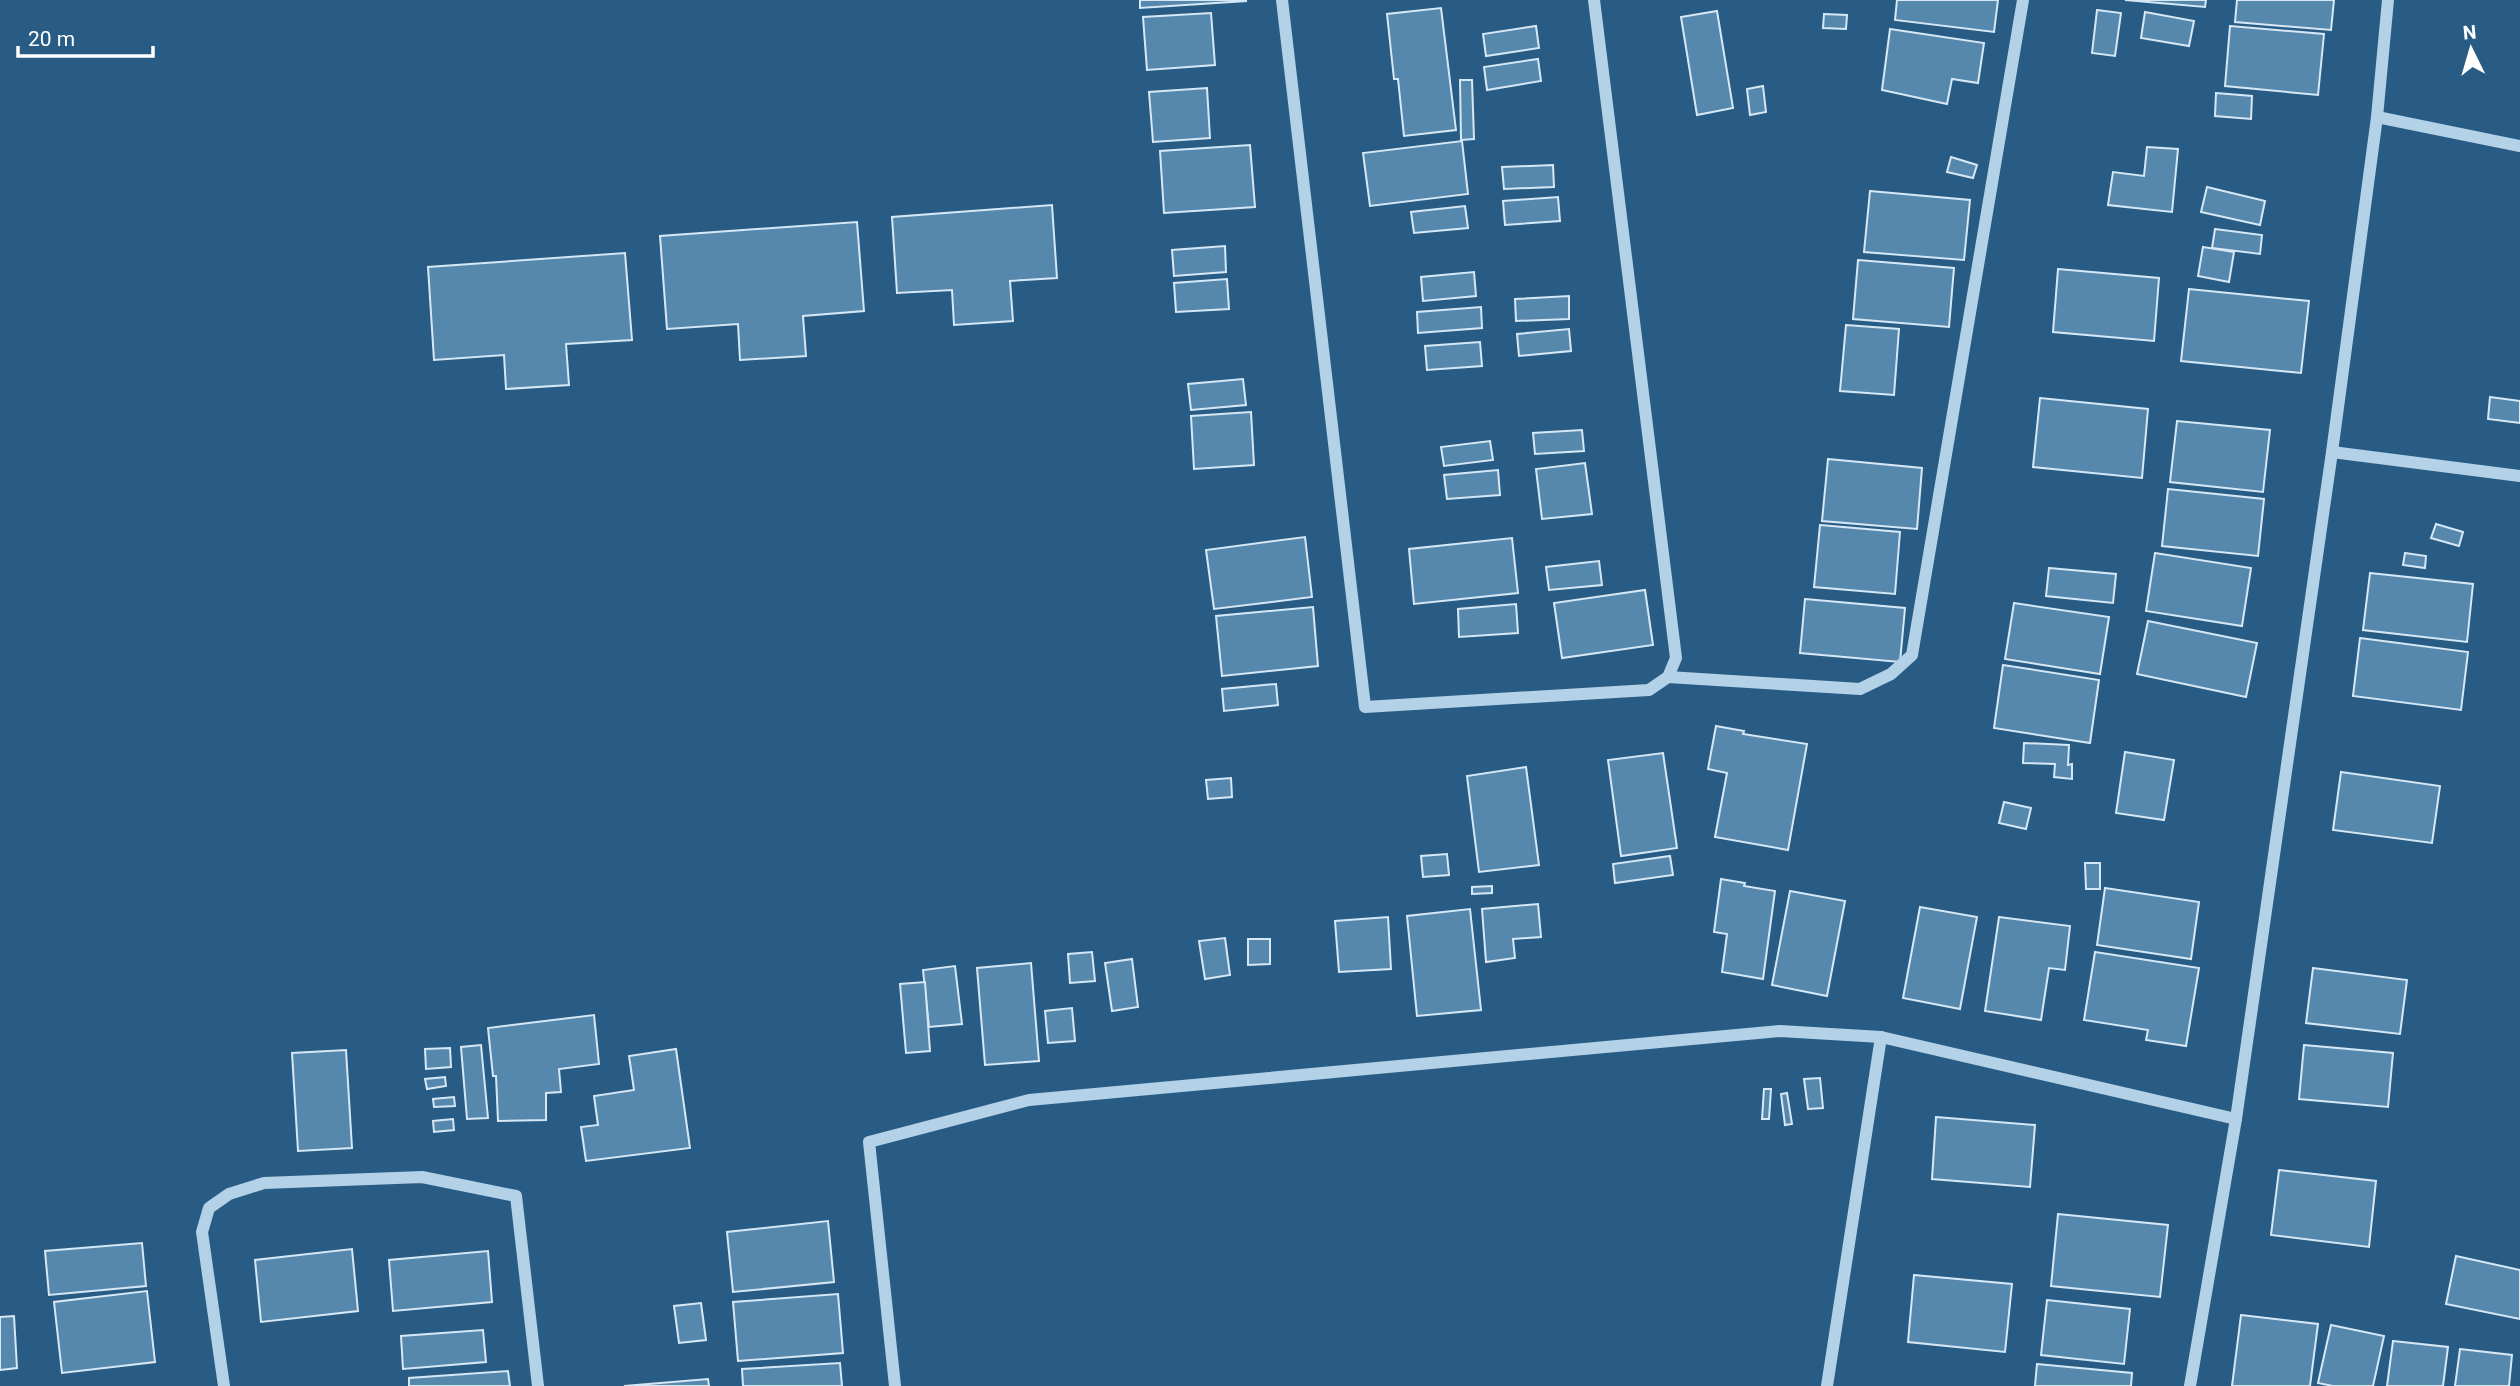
<svg xmlns="http://www.w3.org/2000/svg" width="2520" height="1386" viewBox="0 0 2520 1386" font-family="Roboto,sans-serif">
<style>
.building{fill:#5687ad;stroke:#d6e8f5;stroke-width:2}
.lines{fill:none;stroke-linecap:round;stroke-linejoin:round}
.minor{stroke:#b3d1e7;stroke-width:12}
</style>
<rect width="100%" height="100%" fill="#295c84"/>
<g class="building">
<path d="M1140,0h106v1l-106,7z"/>
<path d="M1897,0h101l-4,32 -99,-12z"/>
<path d="M2125,0h81l-1,7z"/>
<path d="M2237,0h97l-3,30 -96,-8z"/>
<path d="M1441,8l15,122 -52,6 -6,-57h-4l-7,-65z"/>
<path d="M2097,10l24,3 -6,43 -23,-3z"/>
<path d="M1717,11l16,97 -36,7 -16,-98z"/>
<path d="M2145,12l49,9 -5,25 -48,-8z"/>
<path d="M1211,13l4,52 -68,5 -4,-53z"/>
<path d="M1824,14l23,1 -1,14 -23,-1z"/>
<path d="M1536,26l3,22 -53,8 -3,-22z"/>
<path d="M2230,26l94,8 -6,61 -93,-9z"/>
<path d="M1890,29l94,14 -6,40 -26,-4 -5,25 -65,-14z"/>
<path d="M1538,59l3,22 -54,9 -3,-23z"/>
<path d="M1460,80h12l2,59 -13,1z"/>
<path d="M1763,86l3,26 -16,3 -3,-26z"/>
<path d="M1207,88l3,50 -57,4 -4,-50z"/>
<path d="M2216,93l36,3 -1,23 -36,-3z"/>
<path d="M1462,141l6,53 -98,12 -7,-53z"/>
<path d="M1250,145l5,62 -91,6 -4,-62z"/>
<path d="M2147,147l31,2 -6,63 -64,-7 5,-33 31,4z"/>
<path d="M1951,157l26,8 -4,13 -26,-6z"/>
<path d="M1553,165l1,22 -50,2 -2,-22z"/>
<path d="M2207,187l58,14 -5,24 -59,-13z"/>
<path d="M1870,191l100,9 -6,60 -100,-8z"/>
<path d="M1558,197l2,24 -55,4 -2,-24z"/>
<path d="M1052,205l5,73 -47,3 3,40 -59,4 -2,-35 -55,3 -5,-76z"/>
<path d="M1465,206l3,22 -54,5 -3,-21z"/>
<path d="M857,222l7,89 -61,5 3,40 -66,4 -2,-36 -71,5 -7,-93z"/>
<path d="M2215,229l47,6 -2,19 -48,-6z"/>
<path d="M1225,246l1,26 -52,4 -2,-26z"/>
<path d="M2203,247l31,5 -5,30 -31,-6z"/>
<path d="M625,253l7,87 -66,4 3,41 -63,4 -2,-34 -70,5 -6,-93z"/>
<path d="M1858,260l96,8 -5,59 -96,-8z"/>
<path d="M2058,269l101,9 -5,63 -101,-9z"/>
<path d="M1474,272l2,24 -53,5 -2,-24z"/>
<path d="M1227,279l2,30 -53,3 -2,-29z"/>
<path d="M2189,289l120,12 -8,72 -120,-12z"/>
<path d="M1569,296v23l-53,2 -1,-22z"/>
<path d="M1481,307l1,21 -64,5 -1,-21z"/>
<path d="M1846,325l53,4 -5,66 -54,-4z"/>
<path d="M1569,329l2,22 -52,5 -2,-22z"/>
<path d="M1480,342l2,24 -55,4 -2,-24z"/>
<path d="M1243,379l3,26 -55,5 -3,-26z"/>
<path d="M2490,397l30,4v22l-32,-4z"/>
<path d="M2040,398l108,11 -6,69 -109,-11z"/>
<path d="M1251,412l3,53 -60,4 -3,-53z"/>
<path d="M2177,421l93,9 -7,62 -93,-10z"/>
<path d="M1582,430l2,21 -49,3 -2,-21z"/>
<path d="M1490,441l3,19 -49,6 -3,-19z"/>
<path d="M1828,459l94,9 -5,61 -95,-8z"/>
<path d="M1585,463l7,51 -50,5 -6,-50z"/>
<path d="M1498,470l2,25 -53,4 -3,-24z"/>
<path d="M2168,489l96,10 -6,57 -96,-10z"/>
<path d="M2436,524l27,8 -4,14 -28,-8z"/>
<path d="M1820,525l80,7 -5,62 -81,-7z"/>
<path d="M1305,537l7,60 -98,12 -8,-59z"/>
<path d="M1512,538l6,55 -104,11 -5,-55z"/>
<path d="M2155,553l96,15 -9,58 -96,-15z"/>
<path d="M2405,553l21,3 -1,12 -22,-3z"/>
<path d="M1599,561l3,24 -53,5 -3,-23z"/>
<path d="M2049,568l67,6 -3,29 -67,-7z"/>
<path d="M2370,573l103,11 -6,58 -104,-12z"/>
<path d="M1645,590l8,55 -91,13 -8,-55z"/>
<path d="M1805,599l100,9 -5,54 -100,-9z"/>
<path d="M2014,603l95,14 -9,57 -95,-15z"/>
<path d="M1516,604l2,29 -59,4 -1,-28z"/>
<path d="M1313,607l5,59 -96,10 -6,-60z"/>
<path d="M2148,621l109,22 -11,54 -109,-23z"/>
<path d="M2360,638l108,14 -7,58 -108,-14z"/>
<path d="M2003,665l96,15 -9,63 -96,-15z"/>
<path d="M1276,684l2,21 -54,6 -2,-22z"/>
<path d="M1716,726l28,5 -1,3 64,10 -19,106 -73,-13 12,-64 -19,-4z"/>
<path d="M2024,743l45,2 -1,20 4,-1v15l-18,-2 1,-13 -32,-1z"/>
<path d="M2125,752l49,8 -10,60 -48,-7z"/>
<path d="M1663,753l14,95 -56,8 -13,-96z"/>
<path d="M1526,767l13,98 -60,7 -12,-96z"/>
<path d="M2341,772l99,14 -8,57 -99,-13z"/>
<path d="M1231,778l1,19 -24,2 -2,-19z"/>
<path d="M2004,802l27,6 -5,21 -27,-6z"/>
<path d="M1447,854l2,21 -26,2 -2,-21z"/>
<path d="M1670,856l3,19 -58,8 -2,-19z"/>
<path d="M2085,863h15v26h-14z"/>
<path d="M1721,879l24,4 -1,3 31,5 -12,88 -41,-7 5,-38 -13,-2z"/>
<path d="M1492,886v7l-20,1v-7z"/>
<path d="M2105,888l94,14 -8,57 -94,-14z"/>
<path d="M1790,891l55,10 -18,95 -55,-11z"/>
<path d="M1538,904l3,33 -28,2 2,19 -29,4 -4,-53z"/>
<path d="M1920,907l57,10 -17,92 -57,-11z"/>
<path d="M1470,909l11,101 -64,6 -10,-100z"/>
<path d="M1388,917l3,52 -52,3 -4,-51z"/>
<path d="M1999,917l71,9 -5,44 -16,-2 -8,52 -56,-9z"/>
<path d="M1225,938l5,37 -25,4 -6,-38z"/>
<path d="M1248,939h22v25l-22,1z"/>
<path d="M1092,952l3,29 -25,2 -2,-29z"/>
<path d="M2095,952l104,16 -13,78 -40,-6 2,-10 -64,-10z"/>
<path d="M1132,959l6,48 -26,4 -7,-48z"/>
<path d="M1031,963l8,98 -54,4 -8,-97z"/>
<path d="M955,966l7,58 -33,3 -6,-57z"/>
<path d="M2313,968l94,12 -7,54 -94,-11z"/>
<path d="M925,982l5,69 -24,2 -6,-69z"/>
<path d="M1072,1008l3,33 -27,2 -3,-32z"/>
<path d="M594,1015l5,49 -40,5 2,23 -15,1v27l-48,1 -2,-45h-3l-5,-48z"/>
<path d="M481,1045l7,73 -21,1 -6,-72z"/>
<path d="M2304,1045l89,8 -5,54 -89,-8z"/>
<path d="M450,1048l1,19 -25,2 -1,-20z"/>
<path d="M676,1049l14,99 -104,13 -5,-34 17,-2 -4,-29 40,-6 -5,-34z"/>
<path d="M346,1050l6,98 -54,3 -6,-98z"/>
<path d="M445,1077l1,9 -19,3 -2,-10z"/>
<path d="M1820,1078l3,30 -15,1 -4,-30z"/>
<path d="M1764,1089h7l-2,30h-7z"/>
<path d="M1787,1093l5,31 -7,1 -4,-31z"/>
<path d="M454,1097l1,9 -21,1 -1,-8z"/>
<path d="M1936,1117l99,8 -5,62 -98,-8z"/>
<path d="M453,1119l1,11 -20,2 -1,-11z"/>
<path d="M2279,1170l97,11 -7,66 -98,-12z"/>
<path d="M2058,1214l110,11 -8,72 -109,-11z"/>
<path d="M828,1221l6,61 -101,10 -6,-60z"/>
<path d="M142,1243l4,43 -97,9 -4,-44z"/>
<path d="M352,1249l6,62 -97,11 -6,-62z"/>
<path d="M488,1251l4,51 -99,9 -4,-51z"/>
<path d="M2456,1256l64,14v49l-74,-15z"/>
<path d="M1914,1275l98,9 -7,68 -97,-10z"/>
<path d="M147,1291l8,71 -93,11 -8,-71z"/>
<path d="M838,1294l5,59 -105,8 -5,-59z"/>
<path d="M2047,1300l83,9 -6,55 -83,-9z"/>
<path d="M701,1303l5,37 -27,3 -5,-37z"/>
<path d="M2241,1315l77,9 -8,62h-78z"/>
<path d="M14,1316l3,52 -17,2v-53z"/>
<path d="M2331,1325l53,11 -11,50h-40l-15,-3z"/>
<path d="M483,1330l3,32 -83,7 -2,-33z"/>
<path d="M2393,1341l55,6 -5,39h-56z"/>
<path d="M2460,1349l52,6 -3,31h-54z"/>
<path d="M840,1363l2,23h-99l-1,-17z"/>
<path d="M2037,1364l95,9 -1,13h-96z"/>
<path d="M508,1371l2,15h-101v-8z"/>
<path d="M708,1379l1,7h-85z"/>
</g>
<g class="lines">
<g class="minor">
<path d="M1282,0l83,707 284,-17 19,-13 8,-19 -82,-658"/>
<path d="M2377,117l143,29"/>
<path d="M2332,452l188,24"/>
<path d="M1668,677l192,12 31,-15 21,-19 111,-655"/>
<path d="M224,1386l-22,-154 7,-24 20,-14 35,-11 158,-6 94,19 22,190"/>
<path d="M895,1386l-26,-244 160,-42 751,-69 101,6 355,82"/>
<path d="M1827,1386l54,-349"/>
<path d="M2190,1386l46,-267 96,-667 45,-335 11,-117"/>
</g>
</g>
<g transform="translate(2471 49) rotate(355)" stroke="#295c84" stroke-width="5" paint-order="stroke">
<path d="M0-5L12 26L0 18L-12 26Z" fill="#ffffff"/>
<text y="-10" font-size="19" font-weight="bold" text-anchor="middle" fill="#ffffff">N</text>
</g>
<path d="M18 46v10h135v-10" fill="none" stroke="#ffffff" stroke-width="3.5"/>
<text x="28" y="46" font-size="21" fill="#ffffff" stroke="#295c84" stroke-width="5" paint-order="stroke">20 m</text>
</svg>
